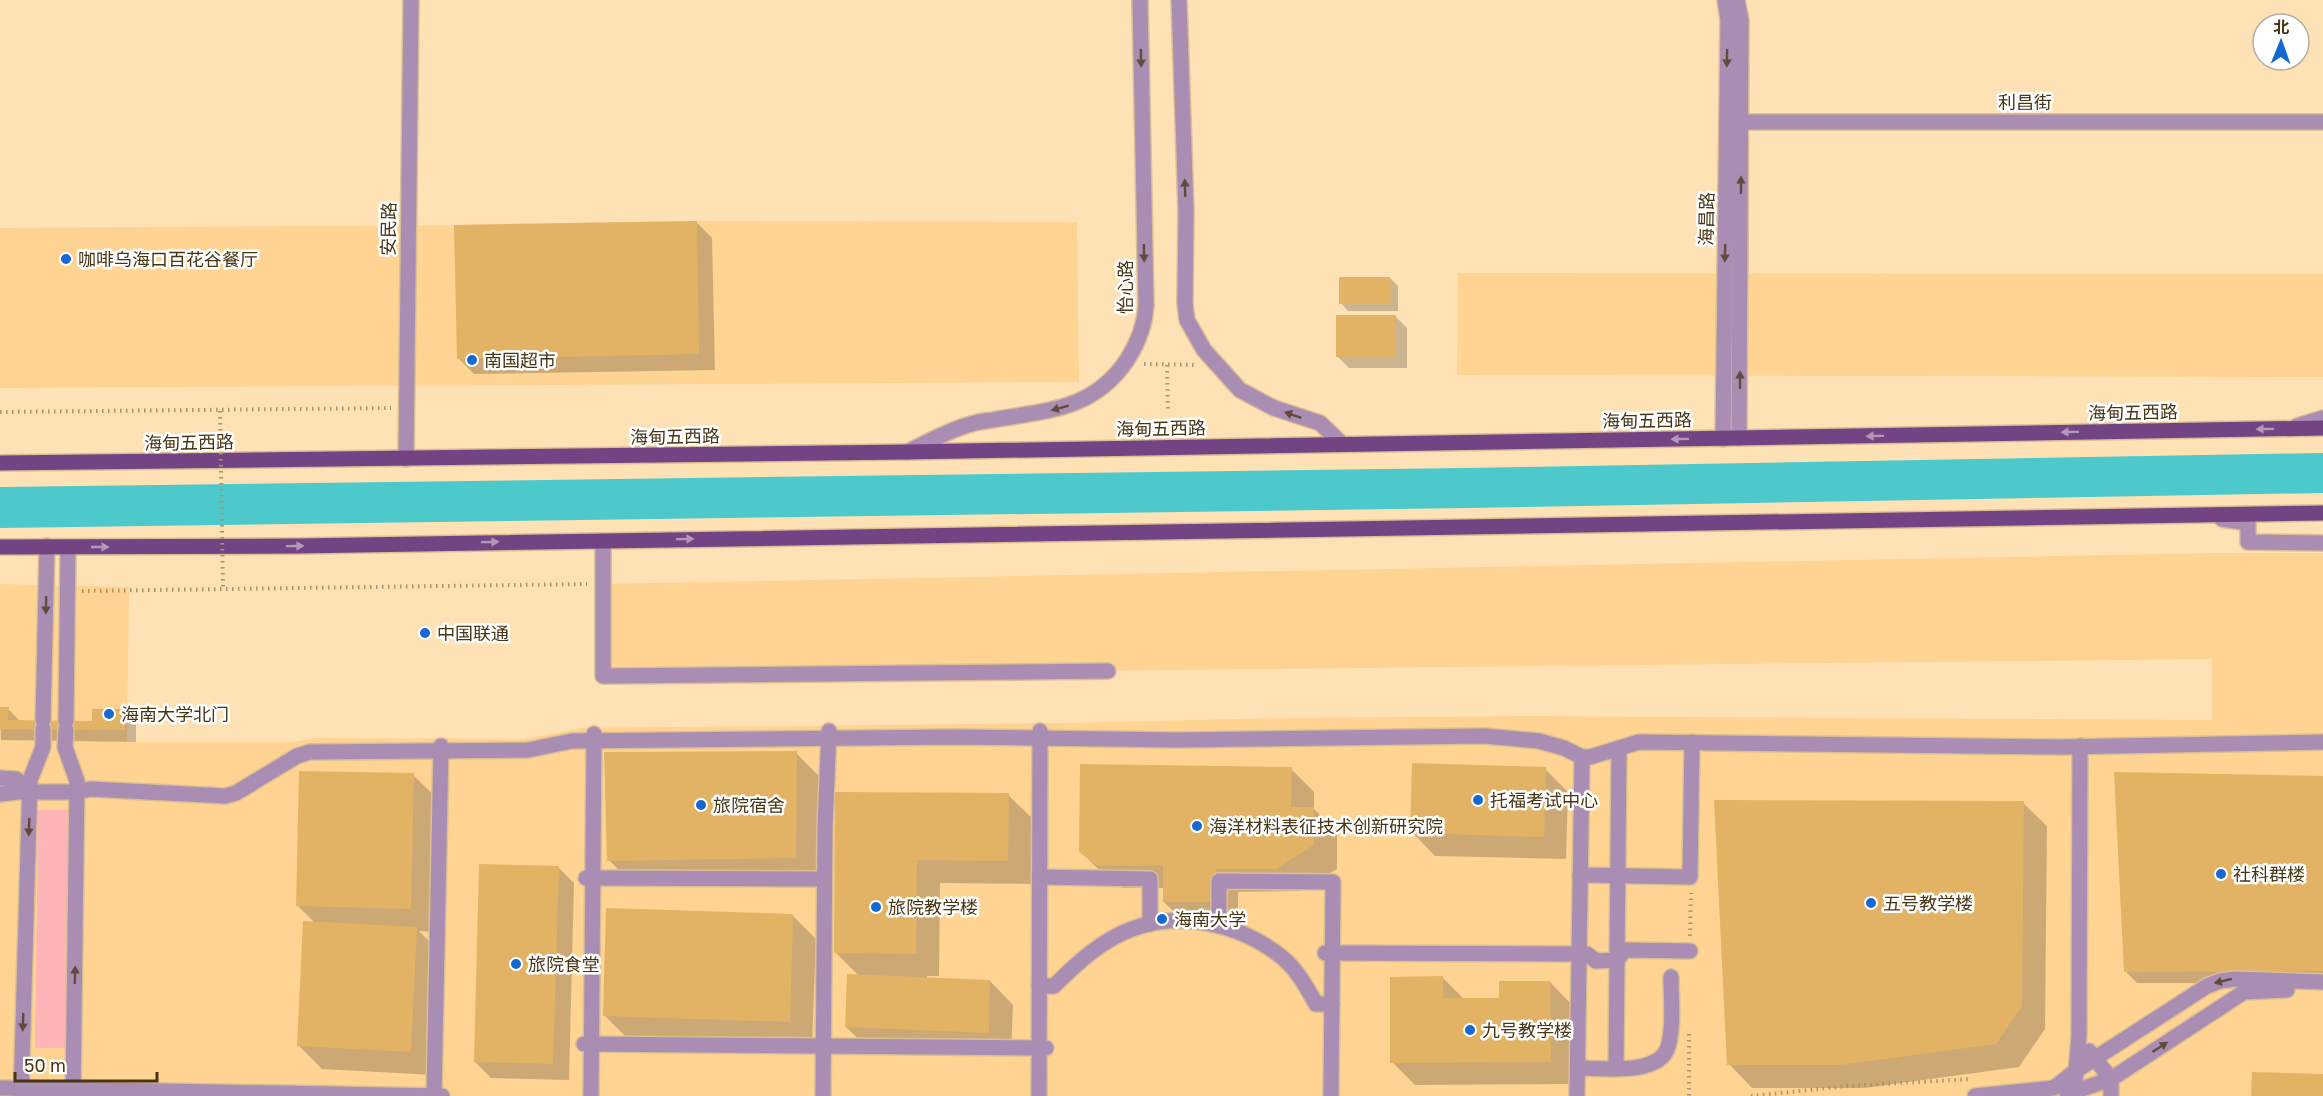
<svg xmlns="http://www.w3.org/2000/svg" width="2323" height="1096" viewBox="0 0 2323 1096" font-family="'Golos Text','Noto Sans SC',sans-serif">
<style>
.built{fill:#ffd492}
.green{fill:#ffb5b7}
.water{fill:#4dc9cc}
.shadow{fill:#0003}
.building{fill:#e2b265}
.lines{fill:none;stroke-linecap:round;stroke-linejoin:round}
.minor-casing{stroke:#dabf95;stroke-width:18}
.major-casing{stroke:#dabf95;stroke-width:18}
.path{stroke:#ab936c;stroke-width:4;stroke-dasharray:1.5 4.5;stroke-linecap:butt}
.minor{stroke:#a98db2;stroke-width:15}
.major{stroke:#744384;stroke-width:15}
.path-bridge{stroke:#ab936c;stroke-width:4;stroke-dasharray:1.5 4.5;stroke-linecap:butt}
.oneway{fill:#604b3c}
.oneway2{fill:#b398bb}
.poi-dot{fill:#1468d2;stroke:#fff;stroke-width:2}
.labels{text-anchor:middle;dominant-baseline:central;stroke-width:5;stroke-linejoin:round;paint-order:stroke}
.street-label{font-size:18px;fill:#483514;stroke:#fff}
.poi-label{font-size:18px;fill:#483514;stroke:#fff;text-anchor:start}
</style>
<rect width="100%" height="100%" fill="#fee1b5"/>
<g class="built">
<path d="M697,221l380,1 2,160 -1079,6v-160l454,-3z"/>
<path d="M1458,273l865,1v103l-866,-2z"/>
<path d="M2213,553h110v543h-2323v-512l129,3 -2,155h166l23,-4 208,1 58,-11 481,-5 217,-5 252,-2 680,4v-61l-1609,17v-92z"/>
</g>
<path class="green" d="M38,810h35l-3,238h-35z"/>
<path class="water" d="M2323,453v40l-856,15 -1467,20v-41l1464,-19z"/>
<g class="shadow">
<path d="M696,222l16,16 3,132 -241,4 -16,-16z"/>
<path d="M1390,278l8,8v25h-50l-7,-8z"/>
<path d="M1395,316l12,12v40h-58l-12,-12z"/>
<path d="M0,709h8l13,13h73l30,-12 12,12v20l-135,-2z"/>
<path d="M796,753l23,23v105l-187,3 -23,-24z"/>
<path d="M1291,769l23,23v17l23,23v37l-37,22 -62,1v33h-50l-24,-23v-14h-42l-18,-13 -24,-24z"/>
<path d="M1545,769l23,23 -2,67 -131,-3 -23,-24z"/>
<path d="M413,775l24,23 -3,134 -15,-1 21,21 -6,123 -112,-6 -23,-23 17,-122 -18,-18z"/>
<path d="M2323,777v206h-186l-12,-12z"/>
<path d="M837,793l171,2 24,23 -1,66 -91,-1 -1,93h-12v3l63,2 23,24 -2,51 -141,-6 -24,-23 13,-51 -24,-24z"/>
<path d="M2023,803l24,23 -2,203 -26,38 -155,21h-112l-23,-24z"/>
<path d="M558,867l16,16 -5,197 -78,-2 -16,-16z"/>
<path d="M792,915l24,24 -4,106 -184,-6 -24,-24z"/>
<path d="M1443,978l21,21h37l49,-17 23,24v78l-158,1 -23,-23z"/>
</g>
<g class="building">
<path d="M697,221l2,133 -242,5 -3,-134z"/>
<path d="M1339,277h51l1,27h-52z"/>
<rect x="1336" y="315" width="60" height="42"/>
<path d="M0,707h9l-1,13 84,1v-12h33v21l-125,-1z"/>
<path d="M797,751l-1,107 -189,3 -3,-109z"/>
<path d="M1412,763l134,4 -2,70 -134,-4z"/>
<path d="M1080,764l212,3 -1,40h23v38l-38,24h-60v33h-53v-37l-65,1 -19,-14z"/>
<path d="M299,771l115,2 -3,136 -115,-3z"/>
<path d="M2114,772l209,4v195l-199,1z"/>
<path d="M835,792l174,1 -1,68 -91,-1 -1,94 -82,-1z"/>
<path d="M1714,800l310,1 -2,205 -26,38 -156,21h-113z"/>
<path d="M479,864l80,2 -6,198 -79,-2z"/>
<path d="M606,908l187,6 -3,108 -187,-6z"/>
<path d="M303,921l114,6 -6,125 -114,-6z"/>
<path d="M847,974l143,6 -1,53 -144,-6z"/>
<path d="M1443,976v22h56v-17h51l1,81 -161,1v-86z"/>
<path d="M2252,1072l71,2v22h-72z"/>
</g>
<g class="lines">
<g class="minor-casing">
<g id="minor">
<path d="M1179,0l7,211 -1,93 2,16 17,30 36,40 34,18 46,15 22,21"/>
<path d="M1737,0l4,20 -2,418"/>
<path d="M1727,122h596"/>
<path d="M2297,426l26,-8"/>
<path d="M1723,439l5,-420 -3,-19"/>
<path d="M907,452c21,-10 42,-22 64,-28 8,-3 18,-3 27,-5 52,-9 96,-10 129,-59 11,-17 18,-34 19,-55l-6,-305"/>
<path d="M406,459l5,-459"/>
<path d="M2222,519l26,4v19l75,1"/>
<path d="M603,541v135l505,-5"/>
<path d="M43,720l4,-174"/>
<path d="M66,721l2,-174"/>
<path d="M66,730l-1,17 12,34 -4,315"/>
<path d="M1582,757h8l49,-15 422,5 262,-5"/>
<path d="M0,778l16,1 14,13"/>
<path d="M0,794l18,-2h59l13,-3 135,7 11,-3 61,-37 13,-4 218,-2 44,-9 382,-4 224,3 306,-4 55,5 25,7 18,9 -5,339"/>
<path d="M1580,875l110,2 2,-135"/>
<path d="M1039,877l111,2v45"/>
<path d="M586,878l238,1"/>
<path d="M1219,926v-45l114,1 -2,214"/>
<path d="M1325,953l262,1 9,7 21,-1 8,-10 65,1"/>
<path d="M1039,986h15c23,-23 48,-46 78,-57 50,-19 112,-4 152,30 14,12 23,29 32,45h16"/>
<path d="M584,1044l462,4"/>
<path d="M2089,1051l22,28v17"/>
<path d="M1578,1068c24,0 81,8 90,-21 6,-21 3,-48 3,-70"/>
<path d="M1616,1068l3,-320"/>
<path d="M0,1088l442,8"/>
<path d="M2067,1094l44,-15 133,-87 43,-2"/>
<path d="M21,1096l9,-316 13,-33v-18"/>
<path d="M434,1096l7,-350"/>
<path d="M591,1096l3,-362"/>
<path d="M823,1096l2,-269 4,-96"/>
<path d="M1039,1096l1,-365"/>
<path d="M1975,1096l79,-8 20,-16 133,-86 13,-5 15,-2 88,3"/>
<path d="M2074,1096l5,-60 1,-290"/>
</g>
</g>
<g class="major-casing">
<g id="major">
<path d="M0,463l906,-11 1417,-24"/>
<path d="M0,547l298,-1 2025,-33"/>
</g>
</g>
<g class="path">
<path d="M1144,364l53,1"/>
<path d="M1167,365l1,47"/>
<path d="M0,412l391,-4"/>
<path d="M82,591l505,-7"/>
<path d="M1690,936l1,-43"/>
<path d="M1689,1034v62"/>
<path d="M1751,1096l97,-10 124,-7"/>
</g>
<use href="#minor" class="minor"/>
<use href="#major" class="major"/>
<path class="path-bridge" d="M220,411l3,178"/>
</g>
<defs><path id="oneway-solid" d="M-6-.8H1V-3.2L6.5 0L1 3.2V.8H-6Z" transform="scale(1.5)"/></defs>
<g class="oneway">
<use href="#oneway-solid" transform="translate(1141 58) rotate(89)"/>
<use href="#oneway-solid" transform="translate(1727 58) rotate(91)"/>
<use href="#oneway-solid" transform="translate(1741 185) rotate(-90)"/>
<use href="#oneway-solid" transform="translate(1185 188) rotate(-92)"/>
<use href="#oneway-solid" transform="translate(1144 253) rotate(89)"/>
<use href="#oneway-solid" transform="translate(1725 253) rotate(91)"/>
<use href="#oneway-solid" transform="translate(1740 380) rotate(-90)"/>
<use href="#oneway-solid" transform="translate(1060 408) rotate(165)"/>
<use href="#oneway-solid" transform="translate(1293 415) rotate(-161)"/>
<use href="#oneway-solid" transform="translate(46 605) rotate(91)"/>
<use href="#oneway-solid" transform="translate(29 827) rotate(92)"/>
<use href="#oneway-solid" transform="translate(75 975) rotate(-89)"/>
<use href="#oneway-solid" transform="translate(2223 981) rotate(166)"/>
<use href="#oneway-solid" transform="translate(23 1022) rotate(92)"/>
<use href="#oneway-solid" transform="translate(2160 1047) rotate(-33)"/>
</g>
<g class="oneway2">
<use href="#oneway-solid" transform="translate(2265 429) rotate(179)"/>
<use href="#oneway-solid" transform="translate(2070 432) rotate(179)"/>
<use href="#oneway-solid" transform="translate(1875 436) rotate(179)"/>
<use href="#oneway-solid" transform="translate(1680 439) rotate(179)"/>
<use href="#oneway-solid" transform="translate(685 539) rotate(-1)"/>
<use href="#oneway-solid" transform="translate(490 542) rotate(-1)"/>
<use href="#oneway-solid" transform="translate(295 546) rotate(-1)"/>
<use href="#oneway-solid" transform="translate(100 547)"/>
</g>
<g class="poi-dot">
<circle cx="66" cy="259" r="6"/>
<circle cx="472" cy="360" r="6"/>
<circle cx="425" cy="633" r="6"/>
<circle cx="109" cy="714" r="6"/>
<circle cx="1478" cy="800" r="6"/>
<circle cx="701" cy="805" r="6"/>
<circle cx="1197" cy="826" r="6"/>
<circle cx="2221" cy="874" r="6"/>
<circle cx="1871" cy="903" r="6"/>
<circle cx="876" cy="907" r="6"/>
<circle cx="1162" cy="919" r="6"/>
<circle cx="516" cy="964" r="6"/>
<circle cx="1470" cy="1030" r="6"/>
</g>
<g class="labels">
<g class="street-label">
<text x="2025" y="102">利昌街</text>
<text transform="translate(1706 219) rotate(-89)">海昌路</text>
<text transform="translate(388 229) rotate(-89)">安民路</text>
<text transform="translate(1125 287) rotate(-90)">怡心路</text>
<text transform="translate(2133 412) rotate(-1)">海甸五西路</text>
<text transform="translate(1647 420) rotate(-1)">海甸五西路</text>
<text transform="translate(1161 428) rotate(-1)">海甸五西路</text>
<text transform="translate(675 436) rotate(-1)">海甸五西路</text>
<text transform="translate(189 442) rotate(-1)">海甸五西路</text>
</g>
<g class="poi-label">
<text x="78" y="259">咖啡乌海口百花谷餐厅</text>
<text x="484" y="360">南国超市</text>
<text x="437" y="633">中国联通</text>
<text x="121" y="714">海南大学北门</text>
<text x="1490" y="800">托福考试中心</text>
<text x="713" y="805">旅院宿舍</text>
<text x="1209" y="826">海洋材料表征技术创新研究院</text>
<text x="2233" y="874">社科群楼</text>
<text x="1883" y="903">五号教学楼</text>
<text x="888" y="907">旅院教学楼</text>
<text x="1174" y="919">海南大学</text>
<text x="528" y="964">旅院食堂</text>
<text x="1482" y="1030">九号教学楼</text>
</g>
</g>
<g transform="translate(2281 42) rotate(1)"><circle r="28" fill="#ffffff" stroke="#b6aea1" stroke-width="1.5"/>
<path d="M0-4.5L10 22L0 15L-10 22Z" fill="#1468d2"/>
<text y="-9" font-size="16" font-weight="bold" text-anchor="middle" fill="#483514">北</text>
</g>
<path d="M15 1072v9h142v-9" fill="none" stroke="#483514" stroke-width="3"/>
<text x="24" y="1072" font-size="18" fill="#483514" stroke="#ffffff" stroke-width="4.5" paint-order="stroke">50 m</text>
</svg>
